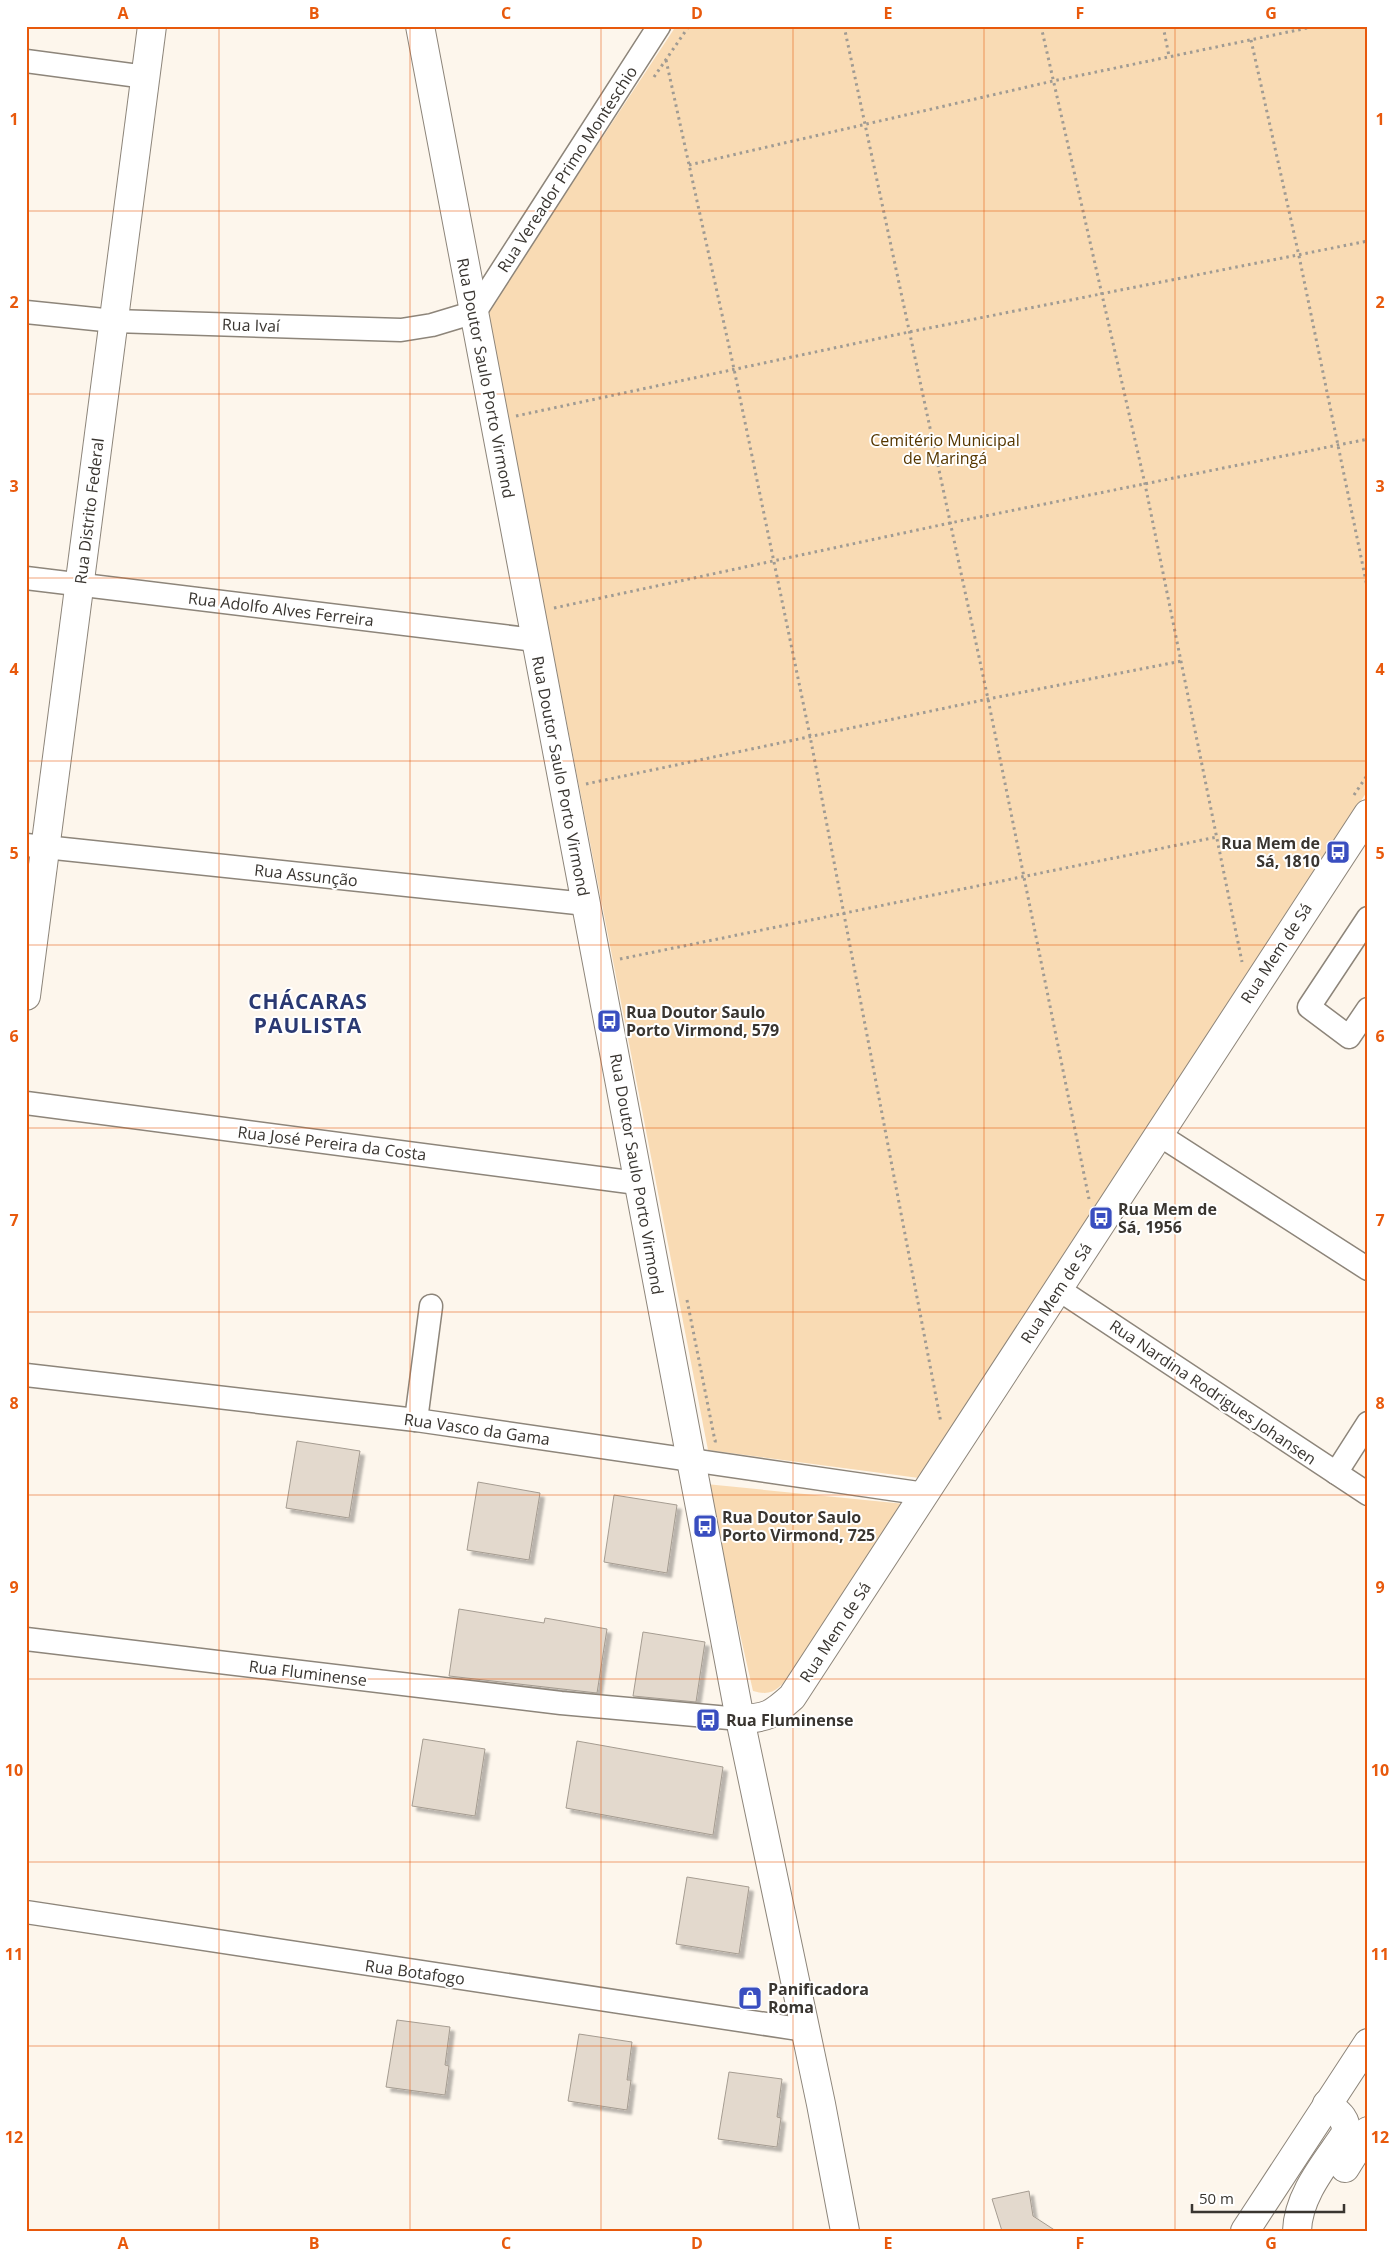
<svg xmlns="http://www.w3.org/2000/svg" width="1394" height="2257" viewBox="0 0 1394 2257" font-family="'Open Sans',sans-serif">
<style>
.green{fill:#f9dbb4}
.building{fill:#e3d9cd;stroke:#a59c91;filter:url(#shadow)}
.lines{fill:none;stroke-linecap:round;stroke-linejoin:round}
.street-casing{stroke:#8d857a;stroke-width:25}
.secondary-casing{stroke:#8d857a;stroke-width:30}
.path{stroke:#a09b93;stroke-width:3;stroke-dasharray:2.5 4;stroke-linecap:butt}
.street{stroke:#fff;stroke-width:22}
.secondary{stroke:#fff;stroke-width:28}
.grid{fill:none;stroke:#e8590c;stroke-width:1;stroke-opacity:0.55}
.labels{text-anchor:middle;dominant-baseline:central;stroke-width:4;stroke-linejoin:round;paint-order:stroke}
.street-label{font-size:16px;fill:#393530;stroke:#fff}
.park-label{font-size:16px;fill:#563700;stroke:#fff}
.poi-label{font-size:16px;font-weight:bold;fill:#393530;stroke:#fff;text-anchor:start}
.district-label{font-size:21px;font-weight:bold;letter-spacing:1px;fill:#2a3972;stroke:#fff}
.neatline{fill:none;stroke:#e8590c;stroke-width:2}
.grid-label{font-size:16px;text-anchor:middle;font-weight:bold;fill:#e8590c}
</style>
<defs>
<filter id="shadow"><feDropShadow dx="4.5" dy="4.5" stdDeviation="1" flood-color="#0004"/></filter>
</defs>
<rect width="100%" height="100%" fill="#fdf6ec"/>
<g class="green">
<path d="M676,26h692v764l-449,688 -211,-28 -221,-1138z"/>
<path d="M706,1484l199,20 -113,170c-14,14 -18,23 -39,17z"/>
</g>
<g class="building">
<path d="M297,1441l63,10 -11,67 -63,-10z"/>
<path d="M478,1482l62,11 -11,67 -62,-10z"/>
<path d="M614,1495l63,10 -10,68 -63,-11z"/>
<path d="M459,1609l85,14 1,-5 62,11 -10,64 -148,-17z"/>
<path d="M643,1632l62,10 -9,60 -63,-6z"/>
<path d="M423,1739l62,10 -10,67 -63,-10z"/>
<path d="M577,1741l146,26 -10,68 -147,-27z"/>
<path d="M687,1877l62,10 -10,67 -63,-10z"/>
<path d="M397,2020l53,7 -5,38 4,1 -4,29 -59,-8z"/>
<path d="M579,2034l53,8 -5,38h4l-4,30 -59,-9z"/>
<path d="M729,2072l53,7 -5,38 4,1 -4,29 -59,-8z"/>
<path d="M1029,2191l4,25 23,15h-54l-10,-32z"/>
</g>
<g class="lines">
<g class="street-casing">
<g id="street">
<path d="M26,61l120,16"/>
<path d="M26,312l88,9 287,9 31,-5 43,-13 184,-286"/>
<path d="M26,578l509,62"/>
<path d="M26,845l560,59"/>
<path d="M1368,918l-59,89 40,30 19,-28"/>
<path d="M26,1103l611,80"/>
<path d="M1158,1134l210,135"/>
<path d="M1058,1289l310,205"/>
<path d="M26,1375l390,45 509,74"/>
<path d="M416,1420l15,-114"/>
<path d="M1336,1473l32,-50"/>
<path d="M26,1639l535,64 179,16"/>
<path d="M26,1912l779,118"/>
</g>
</g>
<g class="secondary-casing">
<g id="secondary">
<path d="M420,26l320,1693 81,385 24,127"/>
<path d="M26,996l126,-970"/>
<path d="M740,1719c27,-1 32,-4 52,-22l576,-883"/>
<path d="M1345,2168l23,-37"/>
<path d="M1245,2231l123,-188"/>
<path d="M1297,2231c1,-37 30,-69 49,-98 1,-15 -8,-20 -19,-29"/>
</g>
</g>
<g class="path">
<path d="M844,26l144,673 101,500"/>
<path d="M1041,26l104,458 97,478"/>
<path d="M1163,26l6,30"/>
<path d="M1251,40l48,216 69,335"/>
<path d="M666,60l68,309 76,367 131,687"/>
<path d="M654,77l35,-51"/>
<path d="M689,165l364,-84 264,-55"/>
<path d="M516,416l393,-84 459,-91"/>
<path d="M554,608l396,-85 418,-84"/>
<path d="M586,784l402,-85 194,-38"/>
<path d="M1354,795l14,-21"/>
<path d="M620,959l597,-122"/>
<path d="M687,1300l28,141h3"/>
</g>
<use href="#street" class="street"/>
<use href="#secondary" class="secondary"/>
</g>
<path class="grid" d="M219,26v2205M410,26v2205M601,26v2205M793,26v2205M984,26v2205M1175,26v2205M26,211h1342M26,394h1342M26,578h1342M26,761h1342M26,945h1342M26,1128h1342M26,1312h1342M26,1495h1342M26,1679h1342M26,1862h1342M26,2046h1342"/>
<defs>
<g id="bus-square" transform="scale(1.25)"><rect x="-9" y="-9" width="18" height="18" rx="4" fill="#394ec0" stroke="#fff"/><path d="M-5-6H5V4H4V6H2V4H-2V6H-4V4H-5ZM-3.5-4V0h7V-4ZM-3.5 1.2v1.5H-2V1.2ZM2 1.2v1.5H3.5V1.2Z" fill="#fff"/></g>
<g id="shop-square" transform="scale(1.25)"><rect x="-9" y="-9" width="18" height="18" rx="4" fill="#394ec0" stroke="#fff"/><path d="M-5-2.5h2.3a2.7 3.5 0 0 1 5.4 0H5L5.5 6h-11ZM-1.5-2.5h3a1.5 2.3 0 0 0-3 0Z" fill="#fff"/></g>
</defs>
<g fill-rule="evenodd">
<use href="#bus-square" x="1338" y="852"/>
<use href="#bus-square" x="609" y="1021"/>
<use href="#bus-square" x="1101" y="1218"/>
<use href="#bus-square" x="705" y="1526"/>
<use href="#bus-square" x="708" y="1720"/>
<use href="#shop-square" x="750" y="1998"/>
</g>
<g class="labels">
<g class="street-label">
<text transform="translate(567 169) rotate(-57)">Rua Vereador Primo Monteschio</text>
<text transform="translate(251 325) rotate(2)">Rua Ivaí</text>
<text transform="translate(486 378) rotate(79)">Rua Doutor Saulo Porto Virmond</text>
<text transform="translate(89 511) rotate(-83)">Rua Distrito Federal</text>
<text transform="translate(281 609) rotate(7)">Rua Adolfo Alves Ferreira</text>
<text transform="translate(561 776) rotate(79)">Rua Doutor Saulo Porto Virmond</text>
<text transform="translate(306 875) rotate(6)">Rua Assunção</text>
<text transform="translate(1276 953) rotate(-57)">Rua Mem de Sá</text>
<text transform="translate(332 1143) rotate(7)">Rua José Pereira da Costa</text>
<text transform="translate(637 1174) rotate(80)">Rua Doutor Saulo Porto Virmond</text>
<text transform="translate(1056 1293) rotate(-57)">Rua Mem de Sá</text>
<text transform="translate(1213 1392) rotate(34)">Rua Nardina Rodrigues Johansen</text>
<text transform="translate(477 1429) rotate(8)">Rua Vasco da Gama</text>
<text transform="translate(835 1632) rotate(-57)">Rua Mem de Sá</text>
<text transform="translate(308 1673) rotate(7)">Rua Fluminense</text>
<text transform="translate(415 1972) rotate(8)">Rua Botafogo</text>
</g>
<g class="park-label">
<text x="945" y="440">Cemitério Municipal<tspan x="945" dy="18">de Maringá</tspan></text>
</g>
<g class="poi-label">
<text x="1320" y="843" text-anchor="end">Rua Mem de<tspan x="1320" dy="18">Sá, 1810</tspan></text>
<text x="626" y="1012">Rua Doutor Saulo<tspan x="626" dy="18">Porto Virmond, 579</tspan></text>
<text x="1118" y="1209">Rua Mem de<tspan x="1118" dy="18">Sá, 1956</tspan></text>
<text x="722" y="1517">Rua Doutor Saulo<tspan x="722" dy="18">Porto Virmond, 725</tspan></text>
<text x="726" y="1720">Rua Fluminense</text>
<text x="768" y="1989">Panificadora<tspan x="768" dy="18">Roma</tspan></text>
</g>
<g class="district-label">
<text x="308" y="1001">CHÁCARAS<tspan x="308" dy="24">PAULISTA</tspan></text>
</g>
</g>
<rect width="1394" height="2257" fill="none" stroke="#ffffff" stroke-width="55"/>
<path d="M1192 2204v8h152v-8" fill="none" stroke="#393530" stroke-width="2.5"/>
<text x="1199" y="2204" font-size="15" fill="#393530" stroke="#ffffff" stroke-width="4" paint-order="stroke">50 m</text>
<rect x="28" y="28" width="1338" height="2202" class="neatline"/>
<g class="grid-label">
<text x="123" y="19">A</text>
<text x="314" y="19">B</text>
<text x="506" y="19">C</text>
<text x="697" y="19">D</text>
<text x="888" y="19">E</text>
<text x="1080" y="19">F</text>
<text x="1271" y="19">G</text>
<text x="14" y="125">1</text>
<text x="1380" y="125">1</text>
<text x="14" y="308">2</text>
<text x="1380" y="308">2</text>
<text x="14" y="492">3</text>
<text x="1380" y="492">3</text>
<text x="14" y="675">4</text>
<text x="1380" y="675">4</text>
<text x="14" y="859">5</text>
<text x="1380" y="859">5</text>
<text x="14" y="1042">6</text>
<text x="1380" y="1042">6</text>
<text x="14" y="1226">7</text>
<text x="1380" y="1226">7</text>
<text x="14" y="1409">8</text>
<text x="1380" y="1409">8</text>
<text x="14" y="1593">9</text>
<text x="1380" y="1593">9</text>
<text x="14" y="1776">10</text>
<text x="1380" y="1776">10</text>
<text x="14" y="1960">11</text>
<text x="1380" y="1960">11</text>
<text x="14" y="2143">12</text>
<text x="1380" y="2143">12</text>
<text x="123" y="2249">A</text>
<text x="314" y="2249">B</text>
<text x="506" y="2249">C</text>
<text x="697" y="2249">D</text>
<text x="888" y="2249">E</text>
<text x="1080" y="2249">F</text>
<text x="1271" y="2249">G</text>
</g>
</svg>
